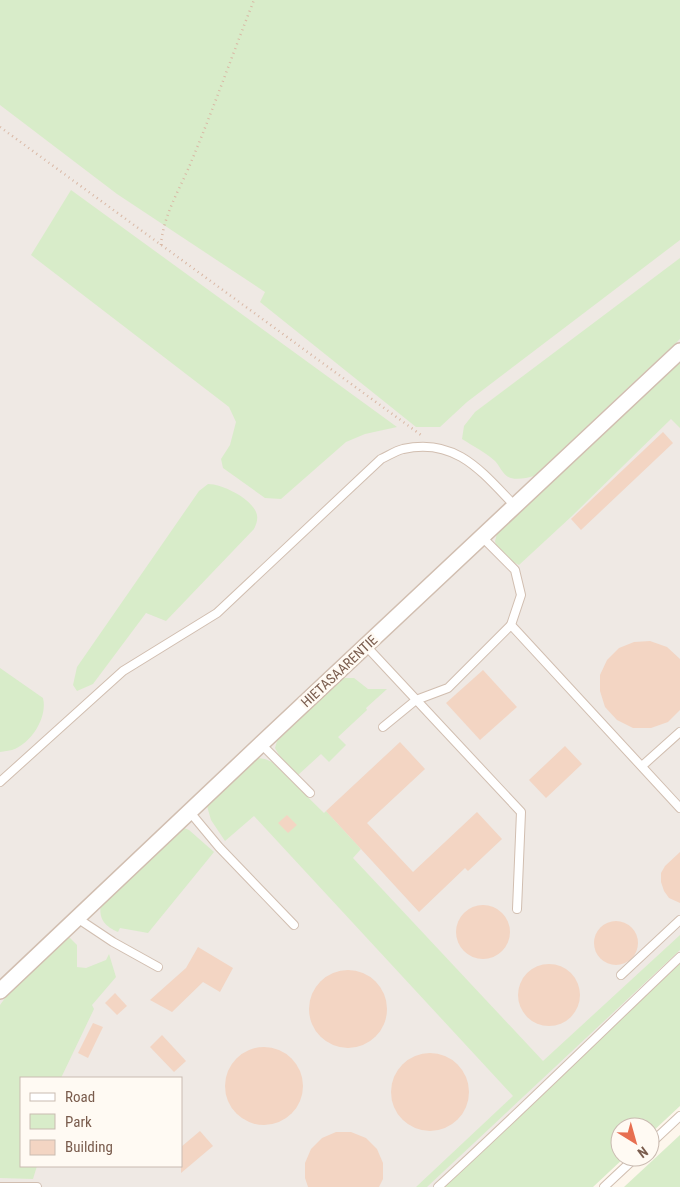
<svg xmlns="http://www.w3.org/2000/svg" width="680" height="1187" viewBox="0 0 680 1187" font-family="'Roboto Condensed',sans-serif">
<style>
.industrial{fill:#efe9e4;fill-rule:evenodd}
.green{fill:#d8ecc9}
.building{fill:#f3d5c3}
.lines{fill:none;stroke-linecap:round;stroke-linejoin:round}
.lane-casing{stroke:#d1beb0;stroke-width:10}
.street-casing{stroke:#d1beb0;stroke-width:18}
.path{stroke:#d9b8a5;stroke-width:2.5;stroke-dasharray:1 4;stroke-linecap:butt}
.lane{stroke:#fff;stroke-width:8}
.street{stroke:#fff;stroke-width:15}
.labels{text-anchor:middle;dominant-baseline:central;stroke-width:5;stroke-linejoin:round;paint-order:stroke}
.street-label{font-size:14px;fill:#7a5c4d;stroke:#fffaf3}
</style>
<rect width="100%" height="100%" fill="#fdf6ec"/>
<path class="industrial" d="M0,0h680v1000l-197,187h-483zM21,1078h160v88h-160z"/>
<g class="green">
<path d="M0,0h680v240l-213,162 -27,25h-24l-156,-125 5,-10 -148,-98 -117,-89z"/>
<path d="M71,190l326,237 -32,7 -19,8 -65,57 -16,-1 -42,-30 -2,-9 9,-14 6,-23 -7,-15 -198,-152z"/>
<path d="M680,258v81l-146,137c-7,2 -16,4 -23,2 -8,-2 -11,-12 -16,-17 -10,-9 -22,-15 -33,-22l2,-13 11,-14z"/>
<path d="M680,361v67l-9,-9 -99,97 -53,49c-8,-3 -23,-14 -24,-24 0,0 2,-7 2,-8z"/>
<path d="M208,484c14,0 40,13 47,26 4,7 2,13 -1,19l-88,92 -20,-8 -53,71 -16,7 -4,-6 4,-18 122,-176z"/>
<path d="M0,668l43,30c5,19 -12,46 -31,52 -3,1 -8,1 -12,2z"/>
<path d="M343,678h11l14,11h19l-21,19 1,2 -29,27 8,8 -17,17 -8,-8 -23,21 -19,-20 -4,-7 2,-7z"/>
<path d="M258,758l7,1 7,3 52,51 2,-2 35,38 -8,9 190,203 137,-126v15l-253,237h-11l97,-91 -259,-280 -29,25 -14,-21 -4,-14z"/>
<path d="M184,828l5,2 25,22 -66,81 -28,-5 -2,4c-12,-5 -20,-13 -17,-27z"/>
<path d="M69,937l8,8v22l9,1 20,-8 3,-6 7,23 -24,28 2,4 -33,69h-40v88h16l-4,13 -33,-1v-173l8,-11z"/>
<path d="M680,962v144l-30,28v-7h-30v30h5l-32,30h-152z"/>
<path d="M680,1135v52h-56z"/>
</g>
<g class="building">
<path d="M663,432l10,11 -92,87 -10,-11z"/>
<path d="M650,641l17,6 13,12v51l-12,12 -17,6h-18l-16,-8 -12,-13 -5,-16v-16l7,-15 12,-12 15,-6z"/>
<path d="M483,670l34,37 -37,33 -34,-37z"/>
<path d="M400,742l25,27 -58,54 46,49 64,-60 25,27 -34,32 -3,-3 -46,44 -93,-101z"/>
<path d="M565,746l17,18 -36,34 -17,-18z"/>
<path d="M287,815l10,10 -9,8 -10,-10z"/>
<path d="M680,852v51l-11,-5 -5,-7 -3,-9v-9l4,-7z"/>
<circle cx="483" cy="932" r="27"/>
<circle cx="616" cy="943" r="22"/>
<path d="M198,947l35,21 -13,24 -17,-10 -31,30 -22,-12 36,-32z"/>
<circle cx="549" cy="995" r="31"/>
<circle cx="348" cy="1009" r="39"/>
<path d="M115,993l12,13 -10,9 -12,-12z"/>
<path d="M93,1023l10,4 -15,31 -10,-5z"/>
<path d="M162,1035l24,26 -12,11 -24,-25z"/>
<circle cx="264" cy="1086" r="39"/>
<circle cx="430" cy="1092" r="39"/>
<path d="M200,1131l13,15 -32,27v-26z"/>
<path d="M336,1132h15l15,6 11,11 6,14v16l-4,8h-71l-3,-9v-15l6,-14 11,-11z"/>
</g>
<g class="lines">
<g class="lane-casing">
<g id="lane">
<path d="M482,537l33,33 6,25 -10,30 169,183"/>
<path d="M366,646l155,166 -4,97"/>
<path d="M383,727l33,-27 32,-12 63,-63"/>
<path d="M261,744l49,49"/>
<path d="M642,766l38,-34"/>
<path d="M0,782l123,-111 94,-58 164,-154c7,-3 14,-8 22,-10 53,-12 79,23 112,57"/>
<path d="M189,811l30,36 75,78"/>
<path d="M77,918l36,24 45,25"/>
<path d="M621,975l59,-55"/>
<path d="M650,1144l30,-28"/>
<path d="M0,1187h37"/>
<path d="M438,1187c82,-75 161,-153 242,-230"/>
<path d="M604,1187l32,-30"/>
</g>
</g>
<g class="street-casing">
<path id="street" d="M0,991l261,-247 419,-393"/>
</g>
<g class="path">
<path d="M0,127l421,308"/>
<path d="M161,245c2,-30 20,-58 31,-85 22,-53 41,-107 62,-160"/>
</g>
<use href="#lane" class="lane"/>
<use href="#street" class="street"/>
</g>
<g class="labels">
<g class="street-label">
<text transform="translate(339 671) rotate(-43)">HIETASAARENTIE</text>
</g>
</g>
<rect x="20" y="1077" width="162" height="90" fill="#fffaf3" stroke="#cabbb1"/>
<rect x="30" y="1093" width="25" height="8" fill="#ffffff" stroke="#cabbb1"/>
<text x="65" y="1102" font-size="15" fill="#7a5c4d">Road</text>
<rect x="30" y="1114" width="25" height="15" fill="#d8ecc9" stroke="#cabbb1"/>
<text x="65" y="1127" font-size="15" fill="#7a5c4d">Park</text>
<rect x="30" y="1140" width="25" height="15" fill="#f3d5c3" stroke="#cabbb1"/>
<text x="65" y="1152" font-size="15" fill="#7a5c4d">Building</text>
<g transform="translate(635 1142) rotate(143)"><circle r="24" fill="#fffaf3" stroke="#cabbb1"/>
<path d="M0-4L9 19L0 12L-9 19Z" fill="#e76f51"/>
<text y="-8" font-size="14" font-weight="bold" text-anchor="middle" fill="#7a5c4d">N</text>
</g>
</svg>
